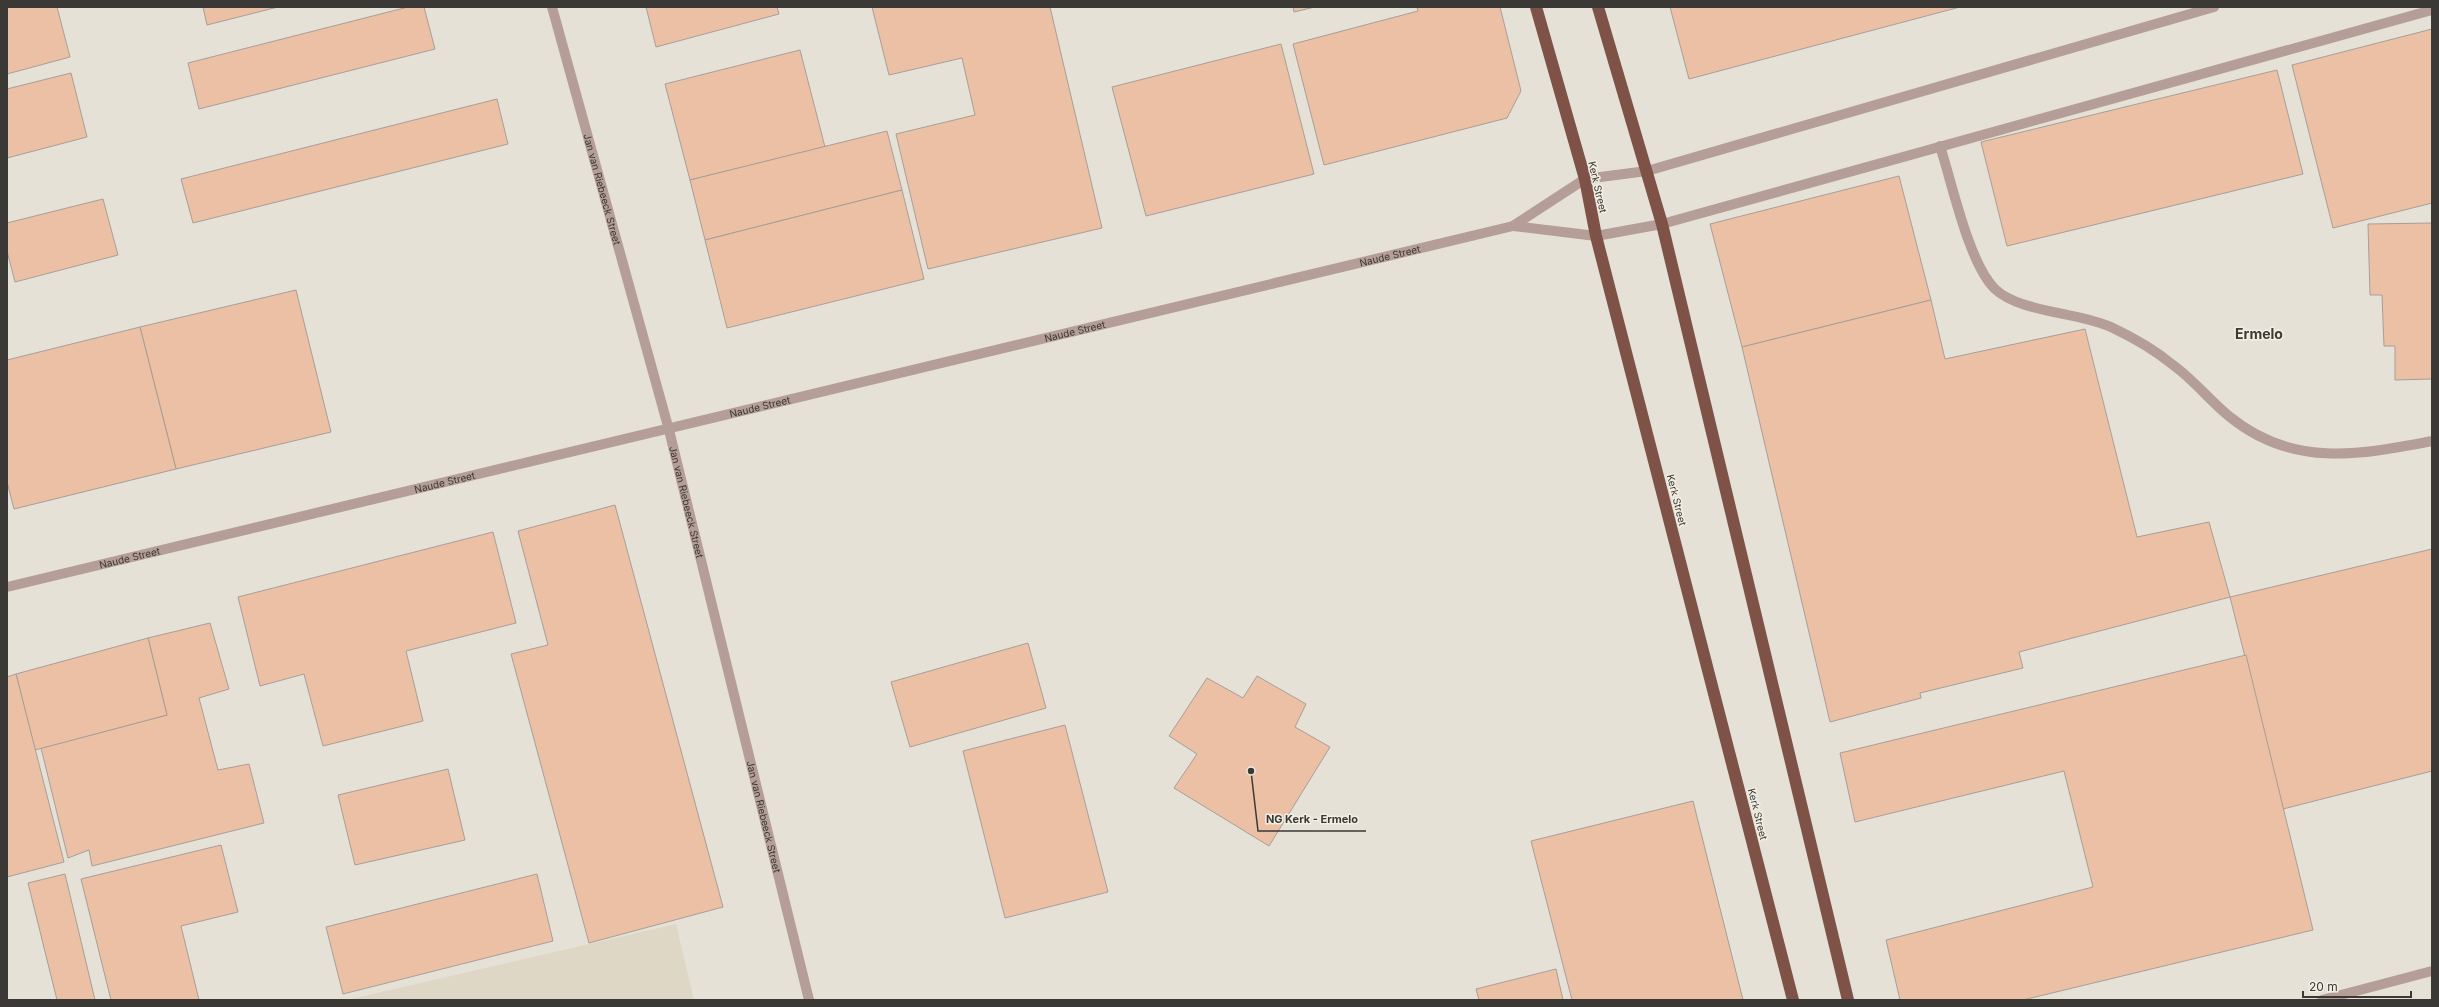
<svg xmlns="http://www.w3.org/2000/svg" width="2439" height="1007" viewBox="0 0 2439 1007" font-family="Inter,sans-serif">
<style>
.built{fill:#ded7c6}
.building{fill:#ecc0a5;stroke:#a79e98}
.lines{fill:none;stroke-linecap:round;stroke-linejoin:round}
.lane{stroke:#b59e98;stroke-width:10}
.street{stroke:#b59e98;stroke-width:10}
.highway{stroke:#7e5246;stroke-width:12}
.labels{text-anchor:middle;dominant-baseline:central;stroke-width:3;stroke-linejoin:round;paint-order:stroke}
.street-label{font-size:10px;fill:#3a3935;stroke:#f2eee4}
.district-label{font-size:14px;font-weight:bold;fill:#3e3a33;stroke:#f2eee4}
.leader{fill:none;stroke:#3a3935;stroke-width:1.5}
.callout-dot{fill:#3a3935;stroke:#f2eee4;stroke-width:1.5}
.callout-label{font-size:11px;text-anchor:middle;font-weight:bold;fill:#3a3935;stroke:#f2eee4;stroke-width:3;stroke-linejoin:round;paint-order:stroke}
</style>
<rect width="100%" height="100%" fill="#e5e1d7"/>
<path class="built" d="M676,924l18,76h-347z"/>
<g class="building">
<path d="M7,7h50l13,50 -63,17z"/>
<path d="M203,7h75l-71,18z"/>
<path d="M408,7h16l11,42 -236,60 -11,-46z"/>
<path d="M646,7h131l2,7 -123,33z"/>
<path d="M872,7h178l52,221 -174,41 -32,-135 79,-19 -13,-57 -73,17z"/>
<path d="M1293,7h22l-21,5z"/>
<path d="M1417,7h83l21,84 -14,27 -183,47 -31,-121 125,-33z"/>
<path d="M1670,7h290l-271,72z"/>
<path d="M2432,29v174l-99,25 -41,-163z"/>
<path d="M1281,44l33,130 -168,42 -34,-129z"/>
<path d="M800,50l25,97 -135,33 -25,-96z"/>
<path d="M2277,70l26,104 -296,72 -26,-104z"/>
<path d="M71,73l16,64 -80,21v-69z"/>
<path d="M497,99l11,45 -315,79 -12,-44z"/>
<path d="M887,131l15,59 -197,50 -15,-60z"/>
<path d="M1899,176l32,124 -189,47 -32,-123z"/>
<path d="M902,190l22,89 -197,49 -22,-88z"/>
<path d="M103,199l15,56 -103,27 -8,-31v-28z"/>
<path d="M2432,223v156l-37,1v-34h-11l-2,-51h-12l-2,-71z"/>
<path d="M296,290l35,142 -155,37 -36,-142z"/>
<path d="M1931,300l14,59 140,-30 52,208 72,-15 21,75 -211,55 4,16 -103,25 1,5 -91,24 -88,-375z"/>
<path d="M140,327l36,142 -162,40 -7,-27v-122z"/>
<path d="M615,505l108,402 -134,36 -78,-289 37,-9 -30,-114z"/>
<path d="M493,532l23,91 -110,28 17,70 -100,25 -19,-72 -44,12 -22,-89z"/>
<path d="M2432,549v222l-149,38 -53,-212z"/>
<path d="M210,623l19,66 -30,9 19,72 31,-6 15,59 -172,43 -3,-16 -21,8 -27,-110 126,-33 -19,-77z"/>
<path d="M148,638l19,77 -132,35 -19,-76z"/>
<path d="M1028,643l18,65 -136,39 -19,-65z"/>
<path d="M2246,655l67,275 -290,70h-123l-14,-60 207,-53 -29,-116 -209,51 -15,-69z"/>
<path d="M16,674l48,188 -57,15v-200z"/>
<path d="M1257,676l49,28 -11,23 35,20 -61,99 -95,-58 23,-34 -28,-18 38,-58 36,20z"/>
<path d="M1065,725l43,167 -103,26 -42,-167z"/>
<path d="M448,769l17,71 -110,25 -17,-70z"/>
<path d="M1693,801l50,199h-171l-41,-159z"/>
<path d="M221,845l17,67 -57,14 18,74h-88l-30,-121z"/>
<path d="M65,874l30,126h-38l-29,-117z"/>
<path d="M537,874l16,67 -210,53 -17,-67z"/>
<path d="M1556,969l7,31h-84l-3,-11z"/>
</g>
<g class="lines">
<path class="lane" d="M1940,146c12,37 29,118 55,143 25,24 85,23 118,39 21,10 42,22 60,37 21,15 37,36 57,52 63,51 129,38 202,24"/>
<g class="street">
<path id="s1" d="M552,7l117,423 140,570"/>
<path d="M1513,226l83,10 66,-12 770,-214"/>
<path id="s2" d="M7,587l1506,-361 72,-47 62,-8 567,-164"/>
<path d="M2322,1000l110,-29"/>
</g>
<g class="highway">
<path d="M1536,7l49,172 11,57 197,764"/>
<path d="M1598,7l64,217 186,776"/>
</g>
</g>
<g class="labels">
<g class="street-label">
<text transform="translate(1598 187) rotate(77)">Kerk Street</text>
<text stroke="none"><textPath href="#s1" startOffset="189">Jan van Riebeeck Street</textPath></text>
<text stroke="none"><textPath href="#s2" startOffset="1422">Naude Street</textPath></text>
<text stroke="none"><textPath href="#s2" startOffset="1098">Naude Street</textPath></text>
<text stroke="none"><textPath href="#s2" startOffset="774">Naude Street</textPath></text>
<text stroke="none"><textPath href="#s2" startOffset="450">Naude Street</textPath></text>
<text transform="translate(1677 500) rotate(76)">Kerk Street</text>
<text stroke="none"><textPath href="#s1" startOffset="513">Jan van Riebeeck Street</textPath></text>
<text stroke="none"><textPath href="#s2" startOffset="126">Naude Street</textPath></text>
<text transform="translate(1758 814) rotate(76)">Kerk Street</text>
<text stroke="none"><textPath href="#s1" startOffset="837">Jan van Riebeeck Street</textPath></text>
</g>
<g class="district-label">
<text x="2259" y="333">Ermelo</text>
</g>
</g>
<path class="leader" d="M1251 771L1258 831H1366"/>
<circle class="callout-dot" cx="1251" cy="771" r="4"/>
<g class="callout-label">
<text x="1312" y="823">NG Kerk - Ermelo</text>
</g>
<rect width="2439" height="1007" fill="none" stroke="#3a3935" stroke-width="16"/>
<path d="M2303 991v6h108v-6" fill="none" stroke="#3a3935" stroke-width="2"/>
<text x="2309" y="991" font-size="12" fill="#3a3935" stroke="#f2eee4" stroke-width="3" paint-order="stroke">20 m</text>
</svg>
